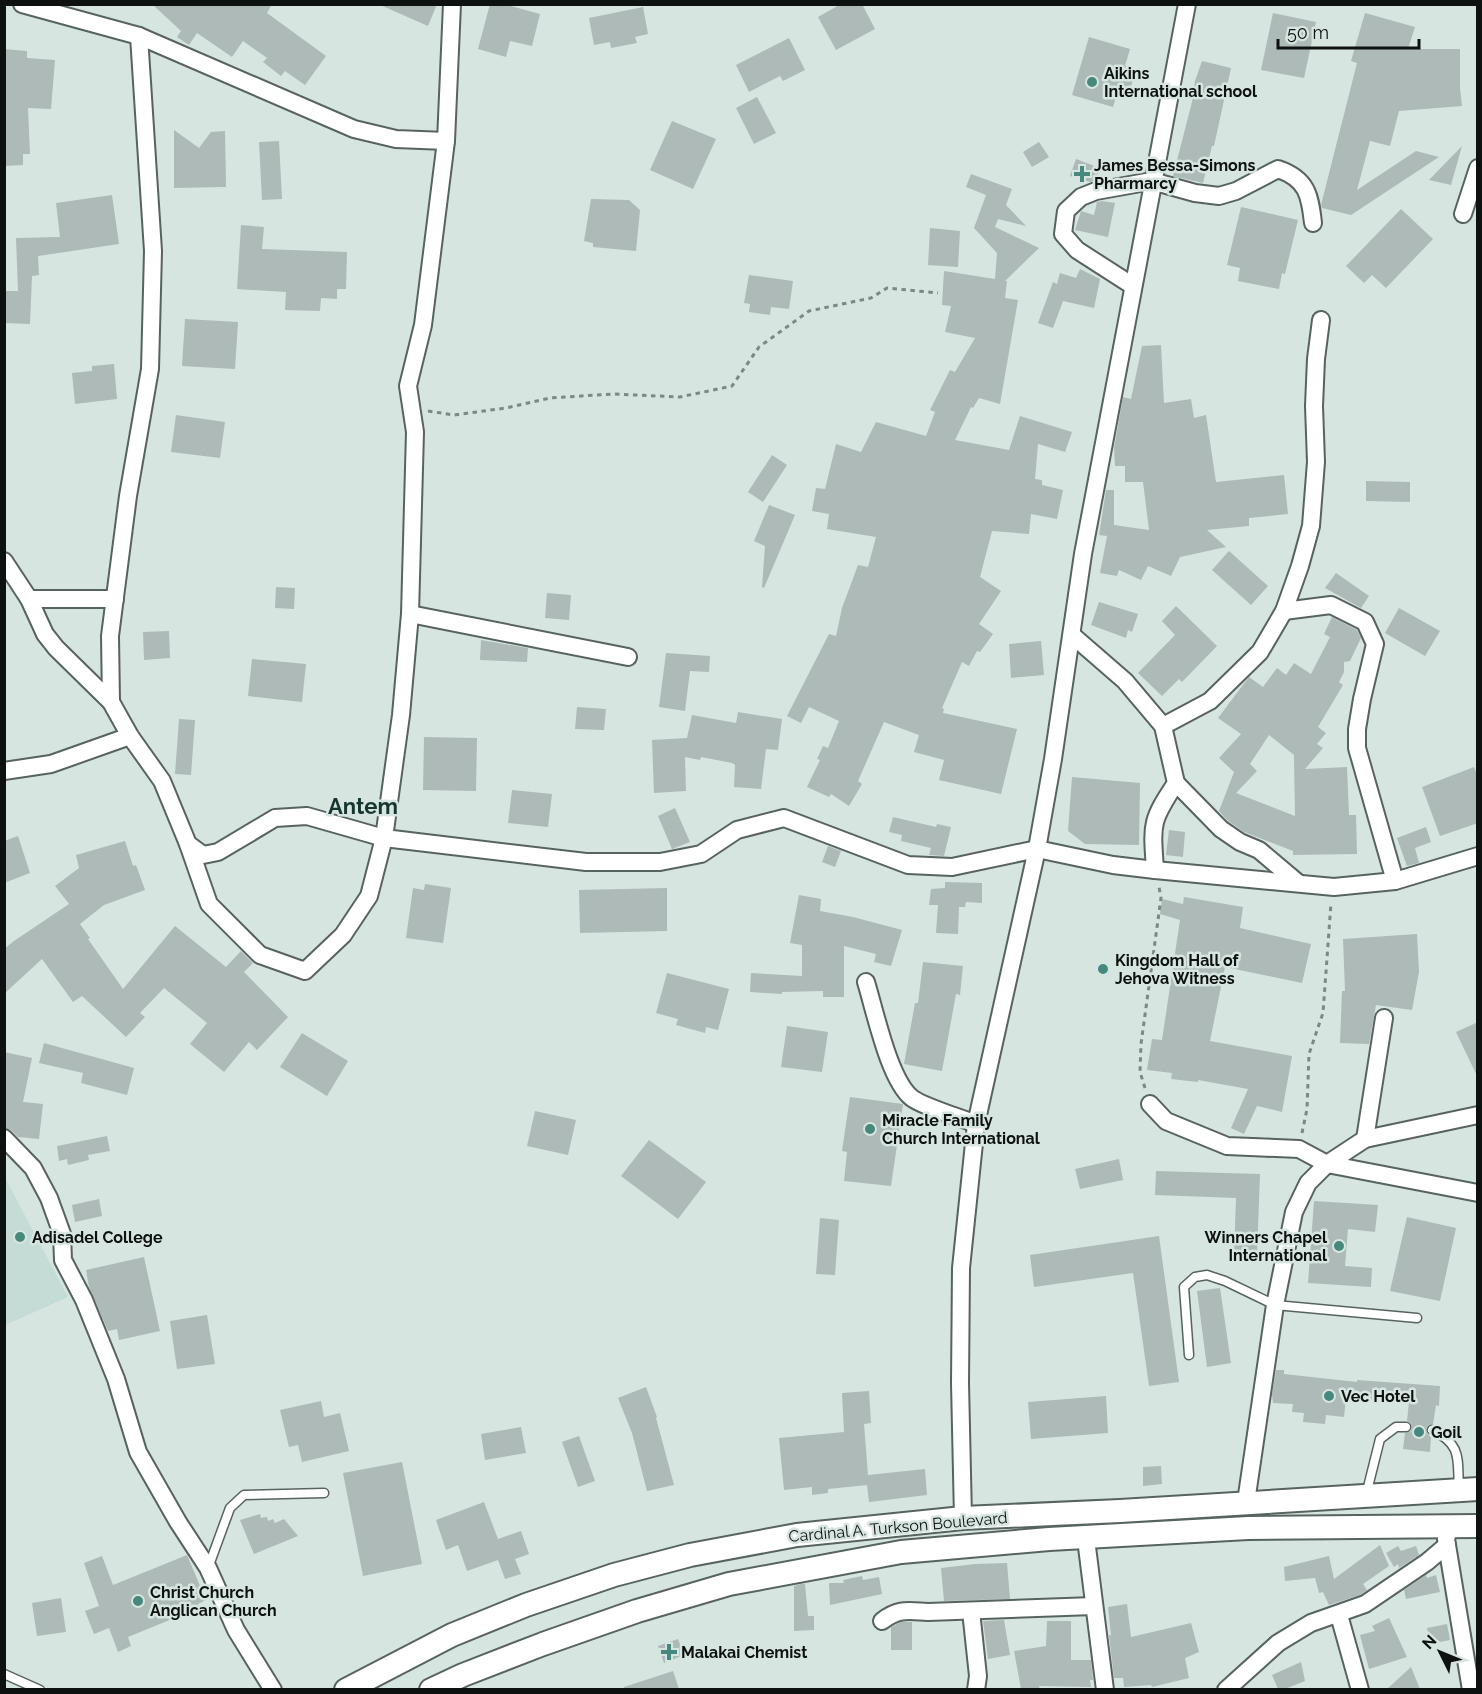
<svg xmlns="http://www.w3.org/2000/svg" width="1482" height="1694" viewBox="0 0 1482 1694" font-family="Raleway,sans-serif">
<style>
.built{fill:#c5dbd6}
.building{fill:#adbab7;fill-rule:evenodd}
.lines{fill:none;stroke-linecap:round;stroke-linejoin:round}
.lane-casing{stroke:#576360;stroke-width:11}
.street-casing{stroke:#576360;stroke-width:20}
.secondary-casing{stroke:#576360;stroke-width:26}
.path{stroke:#7d8784;stroke-width:3;stroke-dasharray:4.5 4.5;stroke-linecap:butt}
.lane{stroke:#fff;stroke-width:8}
.street{stroke:#fff;stroke-width:16}
.secondary{stroke:#fff;stroke-width:22}
.poi-dot{fill:#46897c;stroke:#d7e5e1;stroke-width:2}
.labels{text-anchor:middle;dominant-baseline:central;stroke-width:5;stroke-linejoin:round;paint-order:stroke}
.poi-label{font-size:16px;font-weight:bold;fill:#0d1211;stroke:#d7e5e1;text-anchor:start}
.street-label{font-size:16px;fill:#0d1211;stroke:#d7e5e1}
.district-label{font-size:22px;font-weight:bold;fill:#153630;stroke:#d7e5e1}
</style>
<rect width="100%" height="100%" fill="#d7e5e1"/>
<path class="built" d="M4,1176l64,121 -63,28h-1z"/>
<g class="building">
<path d="M152,4h120l-5,9 59,43 -21,29 -20,-14 -4,5 -18,-14 4,-4 -24,-17 -11,16 -35,-24 -8,12 -12,-8 4,-6z"/>
<path d="M378,4h59l-9,22z"/>
<path d="M490,4h13l37,10 -8,32 -22,-5 -4,16 -28,-8z"/>
<path d="M841,4h21l13,25 -39,21 -18,-33z"/>
<path d="M643,7l5,27 -13,3 2,6 -26,5 -1,-6 -16,3 -5,-27z"/>
<path d="M1273,13l43,9 -12,56 -43,-8z"/>
<path d="M1365,13l50,14 -7,22h52v39l2,18 -63,5 -9,35 -20,-5 -13,49 59,-39 23,6 -88,58 -29,-7 -1,-3 36,-142 -6,-2z"/>
<path d="M1089,37l41,12 -5,17 11,3 -6,21 -11,-3 -6,20 -41,-12z"/>
<path d="M789,38l16,32 -22,11 -3,-5 -31,16 -13,-27z"/>
<path d="M4,49l23,2v7l28,2 -4,49 -23,-1 2,46h-7v11l-19,1z"/>
<path d="M1202,61l29,7 -17,78h-2l-9,37 -30,-7 19,-74 3,-21z"/>
<path d="M757,97l19,36 -22,11 -18,-36z"/>
<path d="M672,121l44,18 -23,50 -43,-19z"/>
<path d="M174,130l25,18 12,-16 14,-1 1,56 -52,1z"/>
<path d="M279,141l3,58 -20,1 -3,-58z"/>
<path d="M1039,142l10,15 -17,10 -9,-15z"/>
<path d="M1462,146l-11,39 -22,-5z"/>
<path d="M1076,159l24,9 -4,12 -6,2 -20,-6z"/>
<path d="M971,174l41,15 -6,16 20,21 -28,-7 -3,8 44,21 -34,33h2l-2,17 13,2 -18,104 -21,-6 -6,10 -2,-1 -16,33 54,10 11,-34 52,16 -7,20 -27,-8 -3,35 7,1v5l21,5 -6,29 -26,-5 -2,20 -37,-3 -12,46 21,14 -22,33 14,10 -13,18 -3,-1 -8,15 -7,-4 -20,46 2,1 -1,4 74,16 -16,65 -62,-14 5,-20 -30,-8 5,-17 -35,-13 -26,59 4,3 -13,22 -18,-12 -2,3 -22,-10 13,-27 -3,-1 6,-13 5,2 11,-27 -30,-14 -8,16 -14,-7 42,-82 7,2 6,-28 16,-43 10,2 8,-30 -49,-8 2,-15 -17,-3 4,-23 9,1 11,-45 25,8 15,-30 50,14 9,-24 -5,-2 20,-40 5,2 20,-34 -30,-6 6,-26 -9,-1 2,-34 51,8 2,-26 -23,-25 12,-33 -20,-8z"/>
<path d="M112,195l7,49 -81,12 1,19 -7,1 -2,48 -26,-1v-32h14l-2,-53 44,-1 -4,-34z"/>
<path d="M591,199l38,1 11,10 -4,41 -43,-4v-4l-9,-2z"/>
<path d="M1102,201l13,2 -7,34 -33,-7 6,-19 13,4 3,-13z"/>
<path d="M1241,207l57,13 -13,54 -3,-1 -3,16 -41,-8 2,-13 -13,-3z"/>
<path d="M1401,209l32,30 -47,49 -14,-13 -8,8 -18,-17z"/>
<path d="M241,225l23,2 -2,22 85,3 -1,37h-9v10l-16,-1 -1,13 -35,-1 1,-18 -49,-3z"/>
<path d="M930,228l30,3 -2,36 -30,-2z"/>
<path d="M1080,269l20,10 -6,29 -31,-7 -10,27 -15,-5 15,-41 4,2 3,-11 16,5z"/>
<path d="M749,275l44,6 -4,28 -18,-2 -1,8 -21,-3 1,-8 -6,-1z"/>
<path d="M185,319l53,3 -3,47 -53,-3z"/>
<path d="M1161,345l3,58 27,-4 3,19 12,-3 10,67 68,-7 4,39 -39,4v8l-42,4 19,17 -46,10 -9,19 -23,-10 -7,14 -22,-10 -2,6 -17,-3 7,-37 -8,-1 7,-45h8v35l35,5 -6,-48h-18v-16h-10l-1,-18 9,-51 8,2 11,-53z"/>
<path d="M114,364l3,35 -42,5 -3,-31 20,-2v-5z"/>
<path d="M176,415l49,7 -5,36 -49,-6z"/>
<path d="M772,455l15,10 -24,37 -15,-10z"/>
<path d="M1366,481l44,1v20l-44,-1z"/>
<path d="M769,505l26,10 -31,73 -2,-1 3,-41 -11,-5z"/>
<path d="M1229,551l39,35 -17,19 -39,-35z"/>
<path d="M1336,573l33,23 -8,12 -36,-20z"/>
<path d="M276,587l19,1 -1,21 -19,-1z"/>
<path d="M547,593l24,2 -2,25 -24,-2z"/>
<path d="M1099,602l39,12 -6,18 -4,-2 -2,8 -35,-13z"/>
<path d="M1176,606l41,40 -35,36 -3,-3 -17,17 -24,-23 37,-38 -13,-14z"/>
<path d="M1399,608l41,23 -15,25 -40,-23z"/>
<path d="M1332,617l25,13 4,8 -11,23 -6,1v10l-5,10 4,3 -25,42 8,6 -9,11 6,4 -18,21 42,-2 2,48h7l1,39 -64,1v-4l-49,-19 -16,-11 -9,-10 15,-39 -15,-14 22,-24 -23,-16 31,-41 14,10 14,-19 9,7 8,-12 17,11 19,-37 -6,-3zM1269,735l25,20 1,61 -59,-23 21,-22 -7,-7z"/>
<path d="M169,631l1,27 -26,2 -1,-28z"/>
<path d="M481,640l47,8 -1,14 -47,-2z"/>
<path d="M1041,641l3,34 -33,3 -2,-34z"/>
<path d="M666,653l44,3 -1,16 -19,-1 -5,40 -26,-4z"/>
<path d="M252,659l54,5 -4,38 -54,-6z"/>
<path d="M577,707l29,2 -2,21 -29,-1z"/>
<path d="M738,712l44,7 -4,31 -12,-1 -5,40 -27,-2 1,-22 -3,-2 -31,-6 -1,3 -15,-3 1,34 -32,2 -2,-53 35,-2 5,-23 44,8z"/>
<path d="M179,719l16,1 -4,55 -16,-1z"/>
<path d="M424,737l53,1 -1,53 -53,-1z"/>
<path d="M1474,767l4,10v46l-38,13 -18,-49z"/>
<path d="M1072,777l68,6 -1,62 -54,-1 -17,-13z"/>
<path d="M512,790l40,4 -4,33 -40,-4z"/>
<path d="M675,808l15,34 -18,7 -14,-33z"/>
<path d="M893,817l43,10 1,-3 14,3 -7,29 -15,-1 2,-7 -30,-7 1,-6 -13,-3z"/>
<path d="M1426,827l5,15 -16,6 4,15 -12,3 -10,-28z"/>
<path d="M1169,830l16,2 -2,25 -17,-2z"/>
<path d="M18,836l12,37 -26,10v-42z"/>
<path d="M125,841l8,25 3,-1 9,25 -41,15 -24,19 10,14 -2,1 35,50 52,-63 51,41 15,-16 12,12 -9,9 44,45 -31,33 -8,-8 -25,30 -34,-28 17,-21 -43,-35 -24,25 5,4 -19,20 -44,-41 -9,6 -31,-43 -38,35v-45l10,-8 55,-37 -14,-18 24,-18 -3,-13z"/>
<path d="M828,846l13,5 -6,16 -13,-5z"/>
<path d="M945,882l37,1v20l-16,-1 -1,5h-6l-1,27 -22,-1 2,-28h-9l2,-16 14,-1z"/>
<path d="M425,884l26,4 -8,55 -37,-5 7,-50 11,2z"/>
<path d="M667,888v43l-87,2 -1,-43z"/>
<path d="M799,895l22,4 -1,12 33,6 49,13 -11,36 -17,-4 2,-8 -32,-8v51h-21v-6l-41,1v2l-32,-2 1,-19 51,3v-31l-12,-2z"/>
<path d="M1184,897l59,10 -3,21 71,16 -9,39 -77,-16 -15,74 82,15 -10,56 -25,-6 -13,28 -13,-6 17,-39 -50,-9v2l-27,-3 1,-6 -25,-3 5,-31 10,1 18,-120 -20,-6 2,-15 21,5z"/>
<path d="M1417,934l2,38 -7,38 -36,-5 -7,39 -29,-1 2,-52h3l-2,-52z"/>
<path d="M923,962l40,4 -3,29 -4,-1 -14,77 -38,-7 11,-61h3z"/>
<path d="M667,973l62,16 -11,41 -12,-3 -1,6 -29,-8 2,-6 -22,-6z"/>
<path d="M1478,1022v56l-22,-46z"/>
<path d="M787,1026l41,6 -6,40 -41,-5z"/>
<path d="M302,1033l46,28 -21,35 -47,-29z"/>
<path d="M44,1043l90,25 -7,27 -46,-12 2,-10 -44,-10z"/>
<path d="M4,1052l28,6 -9,44 20,2 -4,35 -21,-2 -7,-7 -7,-2z"/>
<path d="M850,1097l53,7 -12,82 -47,-5 3,-29 -5,-1z"/>
<path d="M535,1111l41,9 -8,35 -41,-9z"/>
<path d="M107,1136l3,15 -22,4 1,5 -21,5 -1,-6 -8,2 -2,-15z"/>
<path d="M649,1140l57,42 -28,37 -57,-43z"/>
<path d="M1119,1159l4,21 -43,9 -5,-20z"/>
<path d="M1156,1171l104,3 -3,81 -23,-1 2,-56 -81,-3z"/>
<path d="M99,1199l3,17 -27,6 -3,-17z"/>
<path d="M1314,1201l64,4 -3,27 -27,-3 -3,37 27,2 -1,19 -63,-4z"/>
<path d="M1407,1217l49,11 -16,73 -50,-10z"/>
<path d="M820,1218l19,2 -4,55 -19,-1z"/>
<path d="M1159,1236l20,146 -30,4 -16,-113 -99,14 -4,-32z"/>
<path d="M144,1257l16,74 -41,9 -2,-11 -9,2 -19,-44 -3,-17z"/>
<path d="M1220,1288l11,75 -24,4 -10,-76z"/>
<path d="M207,1315l8,49 -38,5 -7,-48z"/>
<path d="M1276,1370h8v4l73,8v-2l83,6 -1,20 -3,-1 -3,19 -5,1 -2,4 1,5 4,3 -1,15 -27,-3 2,-16 5,-1 2,-4 -1,-5 -4,-2 2,-19 -63,-4 -2,19 -18,-2 -1,9 -22,-2 1,-9 -12,-1 1,-8 -20,-1 -1,-8z"/>
<path d="M646,1387l11,30 -1,1 18,67 -27,6 -15,-58 -14,-35z"/>
<path d="M869,1391l2,32 -7,1 4,51 57,-6 2,26 -58,7 -2,-17 -39,4v4l-16,2v-8l-28,3 -5,-52 65,-6 -2,-39z"/>
<path d="M1106,1396l2,37 -77,6 -3,-37z"/>
<path d="M321,1401l3,16 16,-4 9,38 -47,11 -4,-17 -9,2 -9,-37z"/>
<path d="M521,1427l5,26 -41,7 -4,-26z"/>
<path d="M579,1436l16,45 -17,6 -16,-45z"/>
<path d="M402,1462l20,102 -59,12 -20,-103z"/>
<path d="M1161,1466l1,18 -19,2v-19z"/>
<path d="M484,1502l14,37 23,-8 8,23 -14,5 6,15 -16,5 -7,-19 -31,11 -9,-26 -12,5 -10,-30z"/>
<path d="M260,1514l1,4 6,-1 1,4 5,-2 2,4 9,-4 14,17 -44,18 -14,-34z"/>
<path d="M1380,1545l9,21 -26,18 4,6 -7,5 -31,10 -6,-13 -4,1 -4,-15 -30,3 -1,-14 45,-11 5,23z"/>
<path d="M1398,1546l3,5 15,-5 3,9 -20,13 -1,-4 -4,3 -8,-14z"/>
<path d="M187,1555l19,45 -8,4 1,4 -71,29 3,9 -13,6 -9,-24 -15,6 -9,-23 14,-5 -15,-43 18,-7 11,29z"/>
<path d="M1007,1563l3,36 -66,2 -3,-33 34,-4z"/>
<path d="M1426,1575l1,3 9,-3 4,17 -34,7 -2,-9z"/>
<path d="M862,1576l1,4 16,-3 3,17 -52,11 -1,-22h15l-1,-3z"/>
<path d="M801,1584h4l3,32h6v14l-20,1v-45z"/>
<path d="M61,1598l5,34 -29,4 -5,-33z"/>
<path d="M1127,1604l4,33 60,-14 8,29 -14,6 4,20 -37,9 -1,-2 -27,2 -1,-9h-9l-5,-43h2l-3,-28z"/>
<path d="M1389,1618l18,39 -38,12 -9,-34 15,-4 -3,-5z"/>
<path d="M1004,1620l6,35 -22,4 -5,-38z"/>
<path d="M1047,1621h24v39h20l2,20h-3l1,7 -52,-1 1,3h-19l-7,-38 32,-5z"/>
<path d="M901,1622h11v28h-21v-23z"/>
<path d="M1447,1624l3,16 -20,4 -3,-16z"/>
<path d="M678,1639l6,16 -20,8 -6,-17z"/>
<path d="M1301,1662l4,19 -20,8h-7l-6,-14z"/>
<path d="M1411,1667l9,22h-33z"/>
<path d="M673,1671l6,18h-55v-2z"/>
</g>
<g class="lines">
<g class="lane-casing">
<g id="lane">
<path d="M1189,1355l-5,-68 11,-10 12,-2 18,6 50,24 142,13"/>
<path d="M1432,1430c31,15 25,29 27,59"/>
<path d="M1366,1495l14,-56 16,-12h10"/>
<path d="M208,1568l22,-60 14,-13 80,-2"/>
<path d="M4,1674l36,16"/>
</g>
</g>
<g class="street-casing">
<g id="street">
<path d="M22,4l117,32 215,93 42,10 50,2"/>
<path d="M1187,4l-104,550 -30,205 -16,90 76,16 42,5 179,17 61,-6 83,-25"/>
<path d="M1463,214l15,-46"/>
<path d="M1133,286l-56,-36 -14,-16 3,-23 15,-14 15,-6 56,-10 43,12 24,3 17,-5 42,-22c29,10 32,26 35,54"/>
<path d="M4,561l25,38 16,35 11,14 55,54 19,34 32,45 26,63 15,11 15,-3 57,-34 32,-2 77,22 202,24h74l41,-8 36,-24 47,-12 124,47 44,2 85,-18 -61,275 -15,144 -1,115 3,135"/>
<path d="M29,599h86"/>
<path d="M1284,611l47,-6 34,17 10,22 -13,55 -5,30v19l38,133"/>
<path d="M410,614l218,43"/>
<path d="M1072,635l53,46 38,45 13,57c-26,39 -24,41 -21,87"/>
<path d="M111,702l-1,-66 18,-140 22,-127 3,-118 -14,-215"/>
<path d="M1163,726l47,-25 50,-49 24,-41 16,-45 11,-40 5,-64 -2,-56 2,-47 5,-39"/>
<path d="M4,771l47,-7 79,-28"/>
<path d="M1176,783l45,46 19,13 19,8 38,32"/>
<path d="M188,844l21,60 51,51 45,16 38,-36 26,-39 15,-58 17,-123 9,-101 5,-182 -7,-46 15,-61 23,-184 6,-137"/>
<path d="M866,982c9,29 23,98 46,116 10,8 49,20 64,26"/>
<path d="M1150,1104l16,17 61,25 72,3 28,15 38,-25 113,-24"/>
<path d="M4,1138l29,30 16,30 13,36 1,26 21,40 32,79 22,73 40,70 30,46 28,62 37,60"/>
<path d="M1365,1139l19,-121"/>
<path d="M1246,1502l29,-197 19,-93 14,-29 19,-19 151,29"/>
<path d="M1447,1536l-1,3 25,151"/>
<path d="M1086,1539l19,151"/>
<path d="M971,1611l7,65 -2,14"/>
<path d="M1339,1615l21,75"/>
<path d="M882,1621c17,-13 26,-10 46,-9l166,-6"/>
<path d="M1226,1690l52,-47 33,-20 54,-19 62,-42 20,-17"/>
</g>
</g>
<g class="secondary-casing">
<g id="secondary">
<path d="M346,1690l106,-55 74,-30 88,-30 76,-20 107,-20 166,-17 157,-7 358,-22"/>
<path d="M431,1690l32,-15 80,-31 94,-33 92,-27 172,-32 148,-13 199,-11 230,-2"/>
</g>
</g>
<g class="path">
<path d="M428,411l26,4 52,-7 44,-10 63,-4 67,3 52,-11 27,-39 50,-36 62,-13 16,-10 51,5"/>
<path d="M1145,1088l-5,-16 1,-28 20,-146 -2,-11"/>
<path d="M1302,1133l5,-24 2,-55 14,-41 8,-110"/>
</g>
<use href="#lane" class="lane"/>
<use href="#street" class="street"/>
<use href="#secondary" class="secondary"/>
</g>
<g class="poi-dot">
<circle cx="1092" cy="82" r="6"/>
<path d="M1079 165h6v6h6v6h-6v6h-6v-6h-6v-6h6z"/>
<circle cx="1103" cy="969" r="6"/>
<circle cx="870" cy="1129" r="6"/>
<circle cx="20" cy="1237" r="6"/>
<circle cx="1339" cy="1246" r="6"/>
<circle cx="1329" cy="1396" r="6"/>
<circle cx="1419" cy="1432" r="6"/>
<circle cx="138" cy="1601" r="6"/>
<path d="M666 1643h6v6h6v6h-6v6h-6v-6h-6v-6h6z"/>
</g>
<g class="labels">
<g class="poi-label">
<text x="1104" y="73">Aikins<tspan x="1104" dy="18">International school</tspan></text>
<text x="1094" y="165">James Bessa-Simons<tspan x="1094" dy="18">Pharmarcy</tspan></text>
<text x="1115" y="960">Kingdom Hall of<tspan x="1115" dy="18">Jehova Witness</tspan></text>
<text x="882" y="1120">Miracle Family<tspan x="882" dy="18">Church International</tspan></text>
<text x="32" y="1237">Adisadel College</text>
<text x="1327" y="1237" text-anchor="end">Winners Chapel<tspan x="1327" dy="18">International</tspan></text>
<text x="1341" y="1396">Vec Hotel</text>
<text x="1431" y="1432">Goil</text>
<text x="150" y="1592">Christ Church<tspan x="150" dy="18">Anglican Church</tspan></text>
<text x="681" y="1652">Malakai Chemist</text>
</g>
<g class="street-label">
<text transform="translate(898 1527) rotate(-5)">Cardinal A. Turkson Boulevard</text>
</g>
<g class="district-label">
<text x="363" y="806">Antem</text>
</g>
</g>
<rect width="1482" height="1694" fill="none" stroke="#0d1211" stroke-width="12"/>
<g transform="translate(1440 1652) rotate(313)" stroke="#d7e5e1" stroke-width="4.5" paint-order="stroke">
<path d="M0-4.5L10 22L0 15L-10 22Z" fill="#0d1211"/>
<text y="-9" font-size="16" font-weight="bold" text-anchor="middle" fill="#0d1211">N</text>
</g>
<path d="M1278 39v9h141v-9" fill="none" stroke="#0d1211" stroke-width="3"/>
<text x="1287" y="39" font-size="18" fill="#0d1211" stroke="#d7e5e1" stroke-width="4.5" paint-order="stroke">50 m</text>
</svg>
